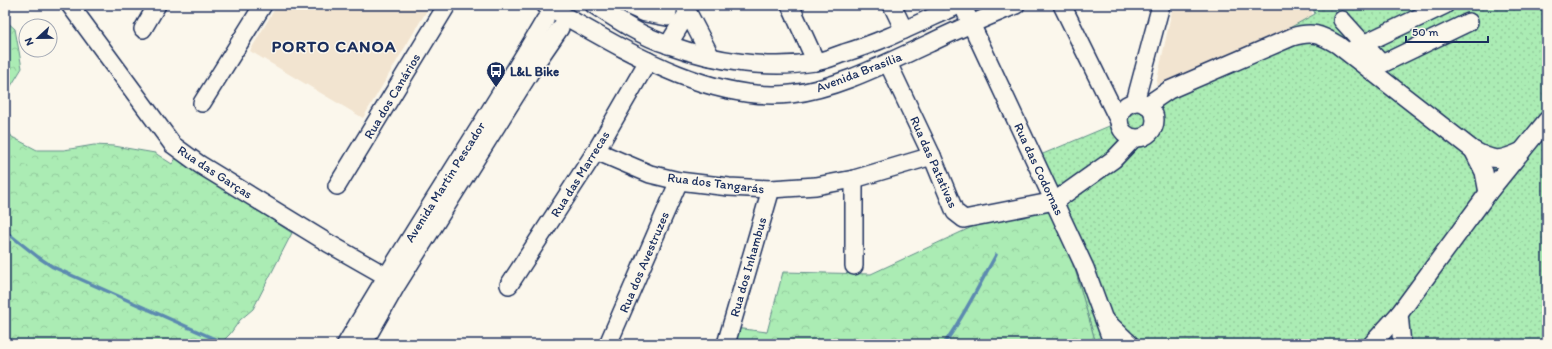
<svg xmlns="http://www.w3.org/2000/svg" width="1552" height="349" viewBox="0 0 1552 349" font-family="Itim,sans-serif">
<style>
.built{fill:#f2e4d0}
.grass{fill:url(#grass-dots);stroke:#638e89}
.forest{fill:url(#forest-crowns);stroke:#638e89}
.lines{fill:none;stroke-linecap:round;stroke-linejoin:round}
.stream{stroke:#5b8ab0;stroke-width:3.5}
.minor-casing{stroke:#1b2f5e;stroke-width:20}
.minor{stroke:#fbf7ec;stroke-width:17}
.labels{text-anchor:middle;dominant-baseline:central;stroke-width:3;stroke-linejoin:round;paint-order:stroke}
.poi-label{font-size:13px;font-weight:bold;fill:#1b2f5e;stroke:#fbf7ec;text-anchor:start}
.street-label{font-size:13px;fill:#1b2f5e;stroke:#fbf7ec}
.district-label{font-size:17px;font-weight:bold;letter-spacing:1px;fill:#1b2f5e;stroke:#fbf7ec}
</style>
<defs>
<pattern id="grass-dots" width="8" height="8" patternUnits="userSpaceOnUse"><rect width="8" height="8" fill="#abecb4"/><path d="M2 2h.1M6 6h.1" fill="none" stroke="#93cb9d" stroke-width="1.8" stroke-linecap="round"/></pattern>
<pattern id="forest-crowns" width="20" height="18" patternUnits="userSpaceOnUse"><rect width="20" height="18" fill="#abecb4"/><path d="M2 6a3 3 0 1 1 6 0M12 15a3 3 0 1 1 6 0" fill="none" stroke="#93cb9d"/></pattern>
</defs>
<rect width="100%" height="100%" fill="#fbf7ec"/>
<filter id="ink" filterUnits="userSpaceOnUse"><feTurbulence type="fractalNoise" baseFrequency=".025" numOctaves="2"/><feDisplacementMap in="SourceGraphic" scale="8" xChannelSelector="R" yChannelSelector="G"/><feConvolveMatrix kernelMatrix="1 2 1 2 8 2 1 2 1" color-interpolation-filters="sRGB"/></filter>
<g filter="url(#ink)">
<g class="built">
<path d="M277,5h153l-67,113 -113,-67z"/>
<path d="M1173,5h136l7,18 -160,62z"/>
</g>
<path class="grass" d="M1312,5h235v339h-451l-25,-89 -40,-96 83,-35 201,-110z"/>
<g class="forest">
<path d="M5,20l10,9 7,39 -17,28z"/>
<path d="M5,125l7,12 25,13h27l30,-5 20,1 41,7 17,11 5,-7 115,76 -39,76 -13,11 -10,14 -10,10h-215z"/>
<path d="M1045,193l26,62 25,89h-366l5,-16 32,4 16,-60 88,2z"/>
</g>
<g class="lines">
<g class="stream">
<path d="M5,231l33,26 15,10 173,77"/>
<path d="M944,344c20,-28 35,-59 52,-89"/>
</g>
<g class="minor-casing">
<g id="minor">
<path d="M70,5l103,140 26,19 129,79 58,33"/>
<path d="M545,5c72,40 160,98 246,89 46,-5 97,-32 139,-51 28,-14 57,-26 86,-38"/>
<path d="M594,5c23,15 49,32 75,40 45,16 98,25 146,17 10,-1 20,-6 29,-9 40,-12 77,-31 115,-48"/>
<path d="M627,5l18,8 22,4 2,-12"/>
<path d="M684,5l27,52"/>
<path d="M790,5l26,57"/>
<path d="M892,5l12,25"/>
<path d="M1062,5l57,116"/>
<path d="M966,13l119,255 26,71v5"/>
<path d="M1342,20l37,41 5,2 85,-41"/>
<path d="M143,29l14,-24"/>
<path d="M668,45l17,-28"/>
<path d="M1355,48l90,-43"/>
<path d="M888,63l44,93 23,56 9,7 91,-18 59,-42 20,-21"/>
<path d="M1135,102l26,-97"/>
<circle cx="1137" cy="120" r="18"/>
<path d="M202,103l61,-98"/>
<path d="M1147,105l22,-15 123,-53c20,-6 28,-3 46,8l135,105c22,12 27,11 49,1"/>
<path d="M1473,150l11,22 4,21"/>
<path d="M596,151l54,23 29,7 50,6 42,2 45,-3 38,-7 78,-23"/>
<path d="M337,186l110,-181"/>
<path d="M854,266v-87"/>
<path d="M509,285l87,-134 52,-90"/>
<path d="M1399,314l3,30"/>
<path d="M1107,322l23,22"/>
<path d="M346,344c64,-110 135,-215 199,-324"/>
<path d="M363,344l33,-58 140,-223 24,-35"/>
<path d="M608,344l71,-163"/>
<path d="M726,344l45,-155"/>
<path d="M1372,344l27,-30 89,-121 59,-73"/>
</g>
</g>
<use href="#minor" class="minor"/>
</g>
</g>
<defs>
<g id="bus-pin" transform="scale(1)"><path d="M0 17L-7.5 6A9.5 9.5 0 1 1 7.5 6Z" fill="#1b2f5e" stroke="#fbf7ec"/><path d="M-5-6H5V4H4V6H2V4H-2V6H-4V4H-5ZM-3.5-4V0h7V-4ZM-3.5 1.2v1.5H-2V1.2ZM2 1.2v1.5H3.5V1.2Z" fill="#fff"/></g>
</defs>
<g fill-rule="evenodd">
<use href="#bus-pin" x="496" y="71"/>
</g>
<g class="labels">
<g class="poi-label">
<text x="510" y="71">L&amp;L Bike</text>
</g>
<g class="street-label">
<text transform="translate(859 72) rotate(-21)">Avenida Brasília</text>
<text transform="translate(392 96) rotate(-59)">Rua dos Canários</text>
<text transform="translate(934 162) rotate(66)">Rua das Patativas</text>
<text transform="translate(1039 169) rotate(65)">Rua das Codornas</text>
<text transform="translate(215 172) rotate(33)">Rua das Garças</text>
<text transform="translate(580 174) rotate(-58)">Rua das Marrecas</text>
<text transform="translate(445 182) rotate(-58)">Avenida Martin Pescador</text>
<text transform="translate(716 183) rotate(7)">Rua dos Tangarás</text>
<text transform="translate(644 262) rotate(-67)">Rua dos Avestruzes</text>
<text transform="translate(748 267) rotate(-74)">Rua dos Inhambus</text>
</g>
<g class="district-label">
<text x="334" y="46">PORTO CANOA</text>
</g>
</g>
<rect width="1552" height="349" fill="none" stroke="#fbf7ec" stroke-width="20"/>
<rect x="10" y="10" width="1532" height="329" fill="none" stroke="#1b2f5e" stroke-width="1.5" filter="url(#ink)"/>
<g transform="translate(38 38) rotate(248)"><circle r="19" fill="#fbf7ec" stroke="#a1a7b3"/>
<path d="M0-3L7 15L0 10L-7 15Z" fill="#1b2f5e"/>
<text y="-6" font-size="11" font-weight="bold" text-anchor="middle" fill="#1b2f5e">N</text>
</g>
<path d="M1406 36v6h82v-6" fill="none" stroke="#1b2f5e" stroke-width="2"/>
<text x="1412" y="36" font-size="12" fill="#1b2f5e" stroke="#fbf7ec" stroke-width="3" paint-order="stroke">50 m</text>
</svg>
